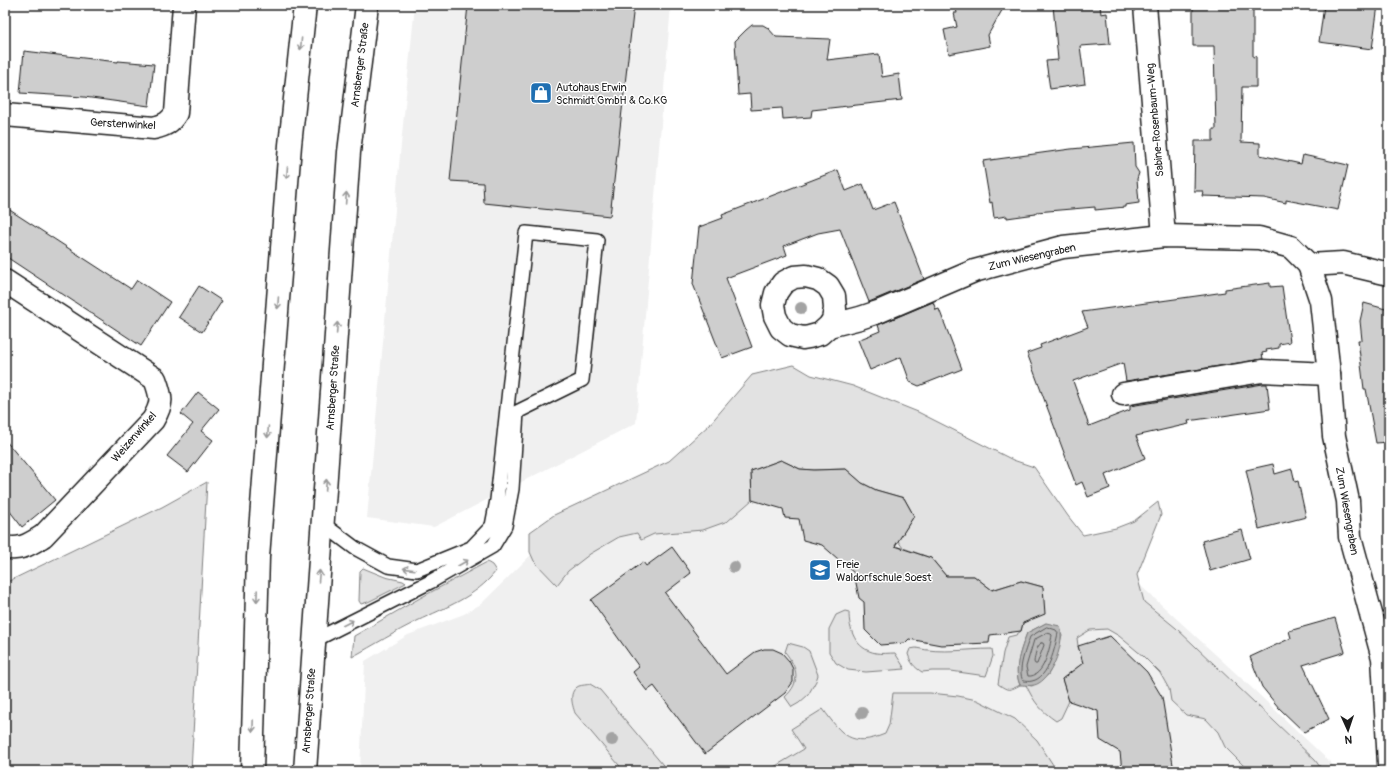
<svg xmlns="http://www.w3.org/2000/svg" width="1394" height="776" viewBox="0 0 1394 776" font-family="Pangolin,sans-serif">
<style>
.built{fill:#f0f0f0}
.green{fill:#e2e2e2;stroke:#7f7f7f}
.water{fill:#b8b8b8;stroke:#7a7a7a}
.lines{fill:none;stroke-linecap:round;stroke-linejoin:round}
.shore{stroke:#5a5a5a;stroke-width:1}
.building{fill:#cecece;stroke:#1c1c1c}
.lane-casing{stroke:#1c1c1c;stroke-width:16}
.street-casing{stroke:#1c1c1c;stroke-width:25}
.primary-casing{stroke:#1c1c1c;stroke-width:25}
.lane{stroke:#fff;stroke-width:13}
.street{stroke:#fff;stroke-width:22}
.primary{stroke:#fff;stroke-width:22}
.tree{fill:#a3a3a3}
.oneway{stroke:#999}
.labels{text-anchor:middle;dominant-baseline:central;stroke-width:3;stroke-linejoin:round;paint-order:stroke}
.street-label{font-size:11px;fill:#1c1c1c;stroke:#fff}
.poi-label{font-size:11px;fill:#1c1c1c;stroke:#fff;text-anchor:start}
</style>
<rect width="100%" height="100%" fill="#fff"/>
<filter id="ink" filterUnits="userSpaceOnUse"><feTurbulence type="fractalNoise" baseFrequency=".025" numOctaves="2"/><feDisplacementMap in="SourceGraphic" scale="8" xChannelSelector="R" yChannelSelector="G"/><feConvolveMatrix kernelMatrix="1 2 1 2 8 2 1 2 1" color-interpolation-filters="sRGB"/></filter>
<g filter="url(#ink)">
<g class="built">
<path d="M415,5h256l-35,418 -202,104 -67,-9 33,-363z"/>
<path d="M814,385l278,156 161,148 77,73 7,9h-977l5,-110 43,-26 56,-21 17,-10 54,-53 5,-23z"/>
</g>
<g class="green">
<path d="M794,365l17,10 42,11 65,26 95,48 21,7 34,49 15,19 33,-7 18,-7 24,-19 3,13 -24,60 7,27 32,26 139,132 8,11h-74l-24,-24 -7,-15 -12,-13 -20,-4 -15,-14 -2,-12 -9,-16 -17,-17 -24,-20 -12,-7 -17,1 -13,8 1,8 5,17 -21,16 7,22 -8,17 -5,3c-16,-11 -22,-19 -30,-36l6,1 16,-11 6,-12 8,-28 -16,-12 -19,10c-6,16 -14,36 -7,52 -11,6 -12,6 -22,-1l5,-31 5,-16 8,-2 5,-4 2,-8 20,-36 -22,-6 -29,9 -18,-14h-28l-15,-18 -28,-10 -5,-7 16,-25 -10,-18 -28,-8 -14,-7 -16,-14 -32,1 -14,-1 -19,-9 -30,11 1,29 -24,21 -25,9 -49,4 -13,6 -4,-7 -18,4 -29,17 -22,17 -11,14 -23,-24 -4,-9v-20l24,-17 115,-54 40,-36 43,-50z"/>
<path d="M207,482l-16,289h-186v-188l157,-76z"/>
<path d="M487,562l5,3 4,6c-20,26 -50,36 -79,50 -22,11 -43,24 -65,36l2,-21 66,-38z"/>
<path d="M363,568l22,9 18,4 3,2 -38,19 -7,2 -2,-3 1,-30z"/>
<path d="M845,611l4,1c0,18 6,37 27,41 6,1 13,0 19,0l10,16 -39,3 -18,-2 -12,-7 -7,-11v-23l7,-14z"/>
<path d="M788,643l15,4 6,4 9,24 -2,6 -8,14 -9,8 -7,4 -7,-10c16,-15 13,-29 0,-45z"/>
<path d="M916,648c26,6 50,1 76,1l1,7 -7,20 -35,-5h-19l-10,1c-8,-5 -11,-9 -14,-18l2,-5z"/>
<path d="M590,684l10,6 68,81h-44l-49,-58c-3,-9 -7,-22 4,-27 3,-1 8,-1 11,-2z"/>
<path d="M893,693h37l28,3 19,4 38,19 22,21 20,31h-286l3,-4 30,-18 -13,-20 32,-20c19,26 28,39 62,25l4,-9z"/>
</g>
<path class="water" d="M1046,623l14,3c5,16 -7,49 -21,57 -6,4 -13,2 -19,2 -7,-16 1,-36 7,-52z"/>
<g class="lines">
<g class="shore">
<path d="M1047,627l9,3 2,3c-3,14 -9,45 -26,48 -3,1 -6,0 -9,0 -6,-11 3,-33 7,-44z"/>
<path d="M1047,633l4,1 1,1c-2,12 -8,43 -24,41l-2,-9 8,-27z"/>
<path d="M1041,643h2l1,2 -7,19h-2l-1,-2c1,-6 2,-15 7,-19z"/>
</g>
</g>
<g class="building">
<path d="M468,5h166l-24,211 -126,-13 -1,-20 -33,-2z"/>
<path d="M955,5h50l-17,30 2,11 -41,8 -5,-24 13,-3 -3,-14h3z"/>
<path d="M1053,5h47l1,9 6,-1 3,31 -30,2 5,38 -35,5 -4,-28 12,-1z"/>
<path d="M1193,5h60v52l3,-1v31h-14l-1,55 19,1v12l41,9 2,-9 45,10 -10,45 -52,-10v3l-22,-5 -62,-2 1,-5h-9l1,-50h18v-12h3l-2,-83h-21z"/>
<path d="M1324,5h54l-6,44 -53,-7z"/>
<path d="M752,25h11l5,3 8,9 54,2 -3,21 52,-6 3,23 17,-3 3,26 -90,10 -1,7 -28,2 -1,-11 -31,2 -1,-16 -12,1 -3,-54 11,-11z"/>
<path d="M24,51l94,11v-1l36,3 -5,42 -65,-9 -64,-4z"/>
<path d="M1134,143l1,24 4,6 -2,6 2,24 -14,2v2l-30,3v-3l-59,5v2l-29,4v-2l-13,2 -2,-16 -2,1 -7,-42 88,-12z"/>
<path d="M838,170l8,21 17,-7 10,26 21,-8 30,77 -55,23 -29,-73 -22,4 -34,13 3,9 -61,23 26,69 -30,11 -29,-74 6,-57 24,-9 -1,-3z"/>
<path d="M5,207l126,82 6,-9 33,22 -29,44 -136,-90z"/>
<path d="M1270,283v4l12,-1 8,56 -11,2v4l-13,2 1,2 -5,1 1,6 -137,22 -3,-18 -50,18 16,45 41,-16v-4l133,-22h4l3,25 -82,12 1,3 -53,12 9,22 -40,17 5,13 -22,9 -6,-15 -6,3 -49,-132 14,-5 -1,-3 48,-18 -6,-15 143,-20v-3z"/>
<path d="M199,286l23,15 -20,31 -23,-15z"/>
<path d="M933,302l3,8 3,-1 23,60 -43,17 -9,-4 -9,-25 -31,13 -12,-30 22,-9 -2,-6z"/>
<path d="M1364,303l25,7v132l-13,1 -10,-54h-2l-6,-49h4l-2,-19z"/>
<path d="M198,392l21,17 -18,22 12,9 -25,32 -21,-16 26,-32 -12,-10z"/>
<path d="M5,440l50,60 -33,27 -17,-22z"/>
<path d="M781,460l19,9 14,1 32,-1 16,14 14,7 28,8 10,18 -19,30 36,12 15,18h28l18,14 29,-9 22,6 2,27 -22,9 -2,8 -31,4 -1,8 -48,2 -32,-6 -4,4 -25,2 -15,-15 -1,-28 -5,-4 -5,-25 -32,-28 -19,-5 -4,-21 -14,-1 -2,-9 -31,-9 -1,-29z"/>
<path d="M1273,464l2,10 17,-5 3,13 3,-1 8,36 -47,12 -13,-59z"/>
<path d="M1242,530l8,29 -40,12 -8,-30z"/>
<path d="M672,547l19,26 -26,20 61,81 29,-22 9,-3h9l9,4 7,8 4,8v13l-8,11 -80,61 -51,-68 -7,5 -7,-9 -7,-10 6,-5 -48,-67 52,-38 3,4z"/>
<path d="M1335,618l10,34 -42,13 26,54 -25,13 -25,-24 -17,-21 -12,-30 41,-19 -2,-7z"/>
<path d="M1110,636l37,36 15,25 12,74h-52l-2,-19 -20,-12 -2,-29 -29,-10 -7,-22 21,-16 -5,-17z"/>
</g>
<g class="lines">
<g class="lane-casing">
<path id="lane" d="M313,641l117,-59 63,-36 12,-20 7,-37 5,-77 65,-32 15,-140 -71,-7 -29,267 -5,26 -21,22 -54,22 -29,-4 -33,-18 -32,-24"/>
</g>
<g class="street-casing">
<g id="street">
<path d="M1145,5l19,231"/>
<path d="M5,115l149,13c11,-3 16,-5 22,-15l8,-108"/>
<path d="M1309,265l12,36 8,73 5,62 14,65 2,36 33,121 6,106"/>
<path d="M5,281l150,98c7,19 8,24 -2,41l-110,116c-13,8 -23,15 -38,11"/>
<path d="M829,326l4,-6 2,-11 -1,-13 -6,-10 -10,-7 -12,-3 -12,1 -11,6 -7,10 -3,12 2,11 6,12 9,7 13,3 6,-1 11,-3 9,-8 31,-8 18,-6 96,-41 89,-24 101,-11 95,2 32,9 18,18 34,-2 46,11"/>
<path d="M1123,394l139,-23 67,3"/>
</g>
</g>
<g class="primary-casing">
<g id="primary">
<path d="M252,771l6,-214 32,-412 15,-140"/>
<path d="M305,771l44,-619 18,-147"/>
</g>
</g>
<use href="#lane" class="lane"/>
<use href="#street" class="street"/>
<use href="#primary" class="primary"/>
</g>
<g class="tree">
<circle cx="801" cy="308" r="6"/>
<circle cx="734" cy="567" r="6"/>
<circle cx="862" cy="713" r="6"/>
<circle cx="612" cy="740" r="6"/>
</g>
<defs><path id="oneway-shaft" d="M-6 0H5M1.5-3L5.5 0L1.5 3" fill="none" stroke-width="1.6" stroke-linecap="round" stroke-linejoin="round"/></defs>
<g class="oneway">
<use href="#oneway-shaft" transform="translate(301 44) rotate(96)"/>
<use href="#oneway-shaft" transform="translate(287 173) rotate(94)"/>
<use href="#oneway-shaft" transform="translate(346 198) rotate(-86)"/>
<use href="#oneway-shaft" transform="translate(278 303) rotate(94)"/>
<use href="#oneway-shaft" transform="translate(337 328) rotate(-86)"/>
<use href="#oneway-shaft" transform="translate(268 432) rotate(94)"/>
<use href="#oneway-shaft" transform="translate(326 485) rotate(-86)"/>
<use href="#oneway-shaft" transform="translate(463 563) rotate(-30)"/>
<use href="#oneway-shaft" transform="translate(409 569) rotate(-173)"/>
<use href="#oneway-shaft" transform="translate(319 576) rotate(-85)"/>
<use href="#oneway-shaft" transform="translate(257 596) rotate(92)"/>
<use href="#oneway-shaft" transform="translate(348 623) rotate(-27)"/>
<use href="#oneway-shaft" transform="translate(253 726) rotate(92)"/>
</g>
</g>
<defs>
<g id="shop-square" transform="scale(1.15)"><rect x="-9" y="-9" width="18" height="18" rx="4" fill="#1f6fb2" stroke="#fff"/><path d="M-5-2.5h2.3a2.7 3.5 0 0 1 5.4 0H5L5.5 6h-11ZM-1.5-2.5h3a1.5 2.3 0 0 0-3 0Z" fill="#fff"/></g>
<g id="school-square" transform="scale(1.15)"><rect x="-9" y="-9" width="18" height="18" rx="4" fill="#1f6fb2" stroke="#fff"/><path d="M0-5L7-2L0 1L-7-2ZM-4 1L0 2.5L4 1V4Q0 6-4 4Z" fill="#fff"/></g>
</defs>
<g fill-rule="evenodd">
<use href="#shop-square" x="541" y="93"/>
<use href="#school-square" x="820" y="570"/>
</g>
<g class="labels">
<g class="street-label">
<text transform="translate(360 65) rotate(-83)">Arnsberger Straße</text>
<text transform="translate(1155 120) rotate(-95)">Sabine-Rosenbaum-Weg</text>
<text transform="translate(123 124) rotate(3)">Gerstenwinkel</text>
<text transform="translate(1032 257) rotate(-13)">Zum Wiesengraben</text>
<text transform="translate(333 388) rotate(-86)">Arnsberger Straße</text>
<text transform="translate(134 437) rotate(-49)">Weizenwinkel</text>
<text transform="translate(1347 511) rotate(80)">Zum Wiesengraben</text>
<text transform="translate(309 711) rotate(-86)">Arnsberger Straße</text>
</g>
<g class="poi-label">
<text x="556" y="87">Autohaus Erwin<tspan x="556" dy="13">Schmidt GmbH &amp; Co.KG</tspan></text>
<text x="836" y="564">Freie<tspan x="836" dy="13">Waldorfschule Soest</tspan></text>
</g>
</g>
<rect width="1394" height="776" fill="none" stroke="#fff" stroke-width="20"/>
<rect x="10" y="10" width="1374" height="756" fill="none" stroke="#1c1c1c" stroke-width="1.5" filter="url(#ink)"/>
<g transform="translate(1348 730) rotate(177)" stroke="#ffffff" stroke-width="3" paint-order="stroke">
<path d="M0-3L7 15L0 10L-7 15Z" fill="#1c1c1c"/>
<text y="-6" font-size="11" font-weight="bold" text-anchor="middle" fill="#1c1c1c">N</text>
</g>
</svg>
